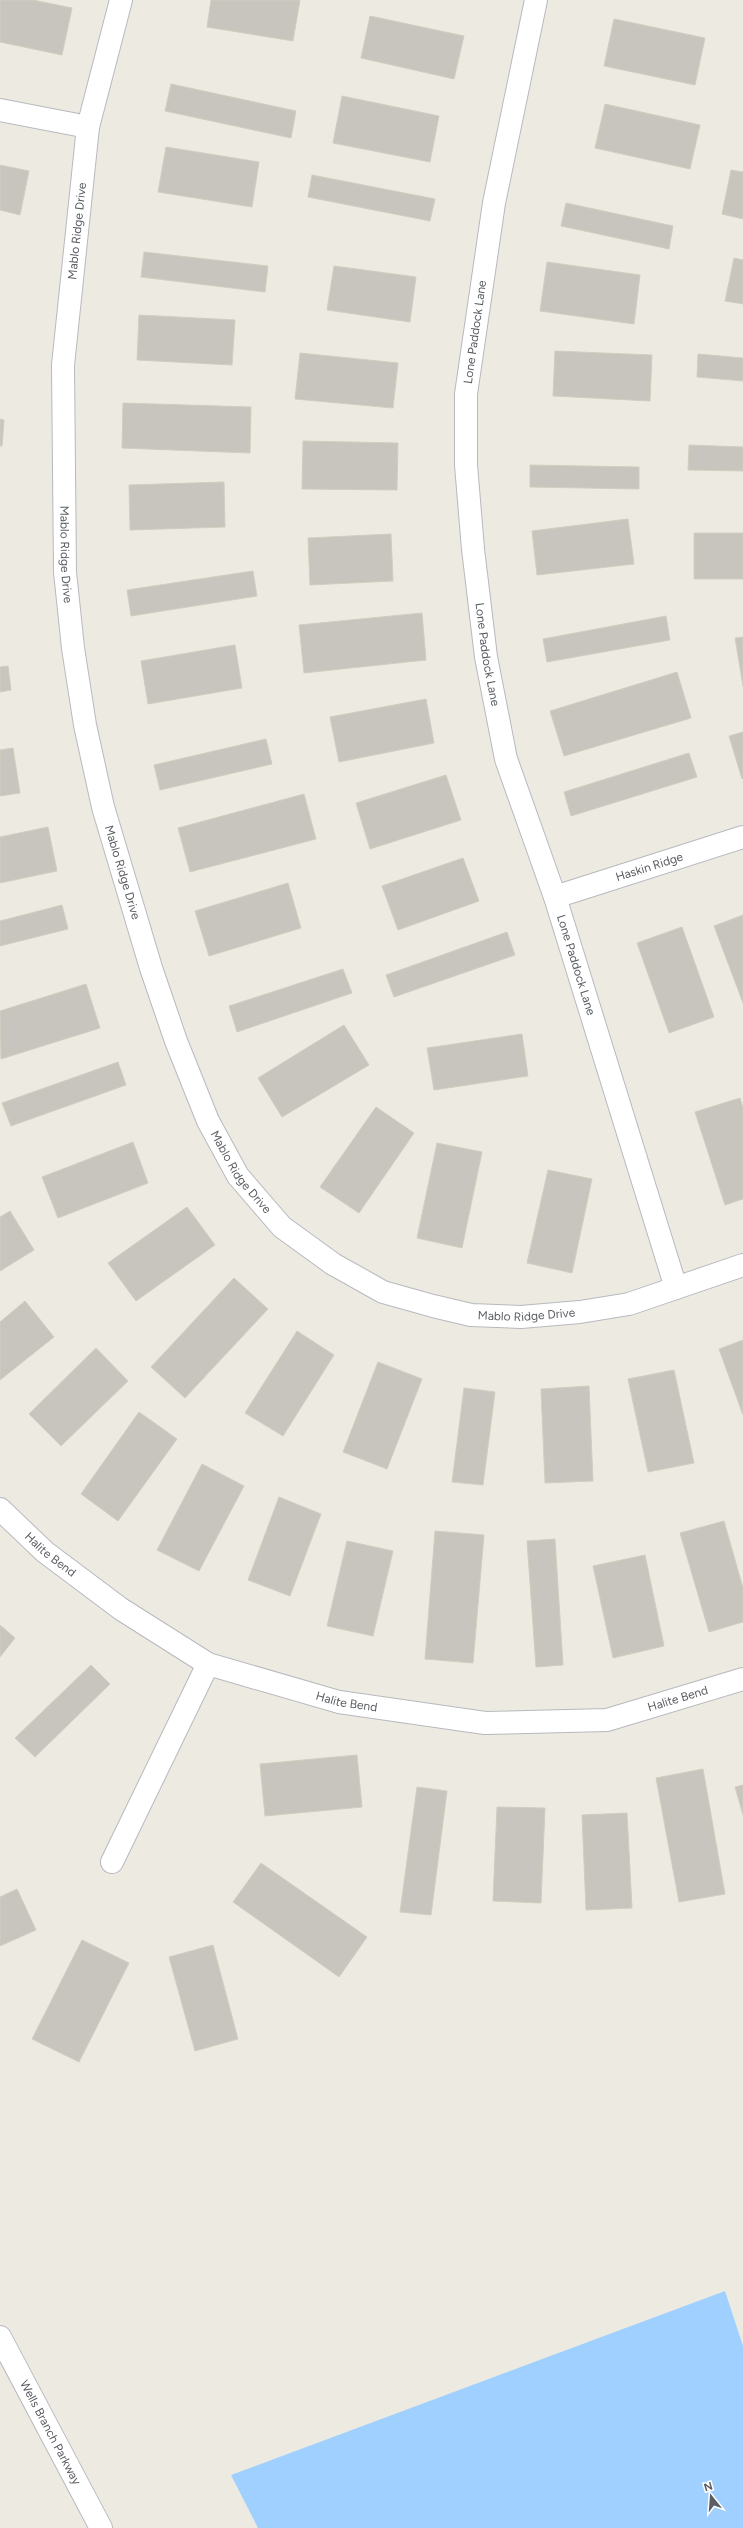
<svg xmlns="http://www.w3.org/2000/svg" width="743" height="2528" viewBox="0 0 743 2528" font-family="Figtree,sans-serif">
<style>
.water{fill:#9fd0ff}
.building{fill:#c8c5be;stroke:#d2cdbf}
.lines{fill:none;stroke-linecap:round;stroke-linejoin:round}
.minor-casing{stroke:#b7b9be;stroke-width:24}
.tertiary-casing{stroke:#b7b9be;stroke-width:24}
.minor{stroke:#fff;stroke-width:22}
.tertiary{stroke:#fff;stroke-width:22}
.labels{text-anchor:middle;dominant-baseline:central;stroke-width:4;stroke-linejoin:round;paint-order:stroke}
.street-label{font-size:12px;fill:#5a5d63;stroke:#fff}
</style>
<rect width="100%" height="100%" fill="#edebe1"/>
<path class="water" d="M725,2291l18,55v182h-485l-27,-53z"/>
<g class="building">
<path d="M0,0h33l39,8 -10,47 -62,-13z"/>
<path d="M211,0h89l-7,41 -86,-14z"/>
<path d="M370,16l94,20 -10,43 -93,-21z"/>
<path d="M614,19l91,19 -10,47 -91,-19z"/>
<path d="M171,84l125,27 -5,27 -126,-27z"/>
<path d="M342,96l97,20 -9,46 -97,-19z"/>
<path d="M605,104l95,21 -10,44 -95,-21z"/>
<path d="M166,147l93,15 -7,45 -94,-15z"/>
<path d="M0,165l29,6 -9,44 -20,-5z"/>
<path d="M731,170l12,2v47l-21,-5z"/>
<path d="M312,175l123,24 -5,22 -122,-24z"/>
<path d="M566,203l107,23 -4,23 -108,-23z"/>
<path d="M144,252l124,14 -3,26 -124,-15z"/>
<path d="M734,258l9,2v44l-18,-3z"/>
<path d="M547,262l93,13 -6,49 -94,-13z"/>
<path d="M334,266l82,11 -6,45 -83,-12z"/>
<path d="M139,315l96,5 -3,45 -95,-5z"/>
<path d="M555,351l97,4 -2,46 -97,-5z"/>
<path d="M300,353l98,10 -5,45 -98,-9z"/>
<path d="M698,354l45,4v23l-46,-4z"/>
<path d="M123,403l128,4 -1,46 -128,-5z"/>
<path d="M0,419l4,1 -2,26h-2z"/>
<path d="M303,441l95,2 -1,47 -95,-1z"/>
<path d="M689,445l54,2v24l-55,-1z"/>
<path d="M530,465l109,2v22l-109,-2z"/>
<path d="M224,482l1,45 -95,3 -1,-45z"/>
<path d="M628,519l6,45 -97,11 -5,-44z"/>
<rect x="694" y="533" width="49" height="46"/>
<path d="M391,534l2,47 -83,4 -2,-47z"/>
<path d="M253,571l4,25 -126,20 -4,-26z"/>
<path d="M422,613l4,47 -122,13 -5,-48z"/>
<path d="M666,616l4,24 -123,22 -4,-23z"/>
<path d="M743,637v49l-8,-48z"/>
<path d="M235,645l7,43 -94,16 -7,-43z"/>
<path d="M8,666l3,24 -11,2v-25z"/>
<path d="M677,672l14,46 -127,38 -14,-45z"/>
<path d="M426,699l8,44 -95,19 -9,-45z"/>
<path d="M743,732v46l-1,1 -13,-43z"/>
<path d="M266,739l6,25 -112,26 -6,-25z"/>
<path d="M13,748l7,45 -20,3v-46z"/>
<path d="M689,753l8,24 -126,39 -7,-24z"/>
<path d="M446,775l15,45 -91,29 -14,-46z"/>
<path d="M304,794l12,45 -126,33 -12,-44z"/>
<path d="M48,827l9,44 -57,12v-46z"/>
<path d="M463,858l16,43 -81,29 -16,-44z"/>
<path d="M288,883l13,45 -92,28 -14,-45z"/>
<path d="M62,905l6,24 -68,17v-25z"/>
<path d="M743,915v88l-29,-77z"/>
<path d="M682,927l32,90 -45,16 -32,-90z"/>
<path d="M507,932l8,23 -121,42 -8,-22z"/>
<path d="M343,969l9,24 -115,39 -8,-26z"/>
<path d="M86,984l14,44 -99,31 -1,-48z"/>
<path d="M344,1025l25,40 -87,52 -24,-39z"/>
<path d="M522,1034l6,42 -94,14 -7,-42z"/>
<path d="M118,1062l8,23 -115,41 -9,-23z"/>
<path d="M740,1098l3,10v91l-18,6 -30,-93z"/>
<path d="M376,1107l38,26 -55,80 -39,-26z"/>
<path d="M133,1142l15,41 -90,35 -16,-41z"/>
<path d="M437,1143l45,9 -20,96 -45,-10z"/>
<path d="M548,1170l44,9 -20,94 -45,-10z"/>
<path d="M187,1207l28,38 -79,56 -28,-38z"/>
<path d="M10,1211l24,39 -34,21v-54z"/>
<path d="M234,1278l34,31 -83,89 -34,-31z"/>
<path d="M25,1301l29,36 -54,43v-58z"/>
<path d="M297,1331l37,24 -51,81 -38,-23z"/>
<path d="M743,1340v75l-24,-66z"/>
<path d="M96,1348l32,33 -67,65 -32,-32z"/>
<path d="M378,1362l44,17 -35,90 -44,-17z"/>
<path d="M674,1370l20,93 -46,9 -20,-93z"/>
<path d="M589,1386l4,95 -48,2 -4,-94z"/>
<path d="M464,1388l31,4 -12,93 -31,-3z"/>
<path d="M139,1412l38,27 -59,82 -37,-27z"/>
<path d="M202,1464l42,22 -45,85 -42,-21z"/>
<path d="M279,1497l42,17 -31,82 -42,-16z"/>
<path d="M724,1521l19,67v34l-34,10 -29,-99z"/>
<path d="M435,1531l49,4 -11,128 -48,-4z"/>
<path d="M555,1539l8,126 -27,2 -9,-126z"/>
<path d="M347,1541l46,10 -20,85 -46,-10z"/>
<path d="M645,1555l19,91 -51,12 -20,-92z"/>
<path d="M0,1625l15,13 -15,19z"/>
<path d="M91,1665l19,19 -75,73 -20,-19z"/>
<path d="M357,1755l5,52 -97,9 -5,-52z"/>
<path d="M703,1769l22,125 -46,8 -23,-124z"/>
<path d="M743,1785v30l-8,-28z"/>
<path d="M417,1787l30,4 -16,124 -31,-3z"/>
<path d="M497,1807l48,1 -4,95 -48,-2z"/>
<path d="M627,1813l5,95 -46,2 -4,-95z"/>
<path d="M261,1863l106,74 -28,40 -106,-75z"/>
<path d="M17,1889l19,41 -36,16v-49z"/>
<path d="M82,1940l47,23 -50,99 -47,-23z"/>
<path d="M213,1945l25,94 -43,12 -26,-94z"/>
</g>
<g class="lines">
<g class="minor-casing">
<g id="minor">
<path id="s1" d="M121,0l-33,127 -25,238 2,207 8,76 12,77 18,82 48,161 25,73 32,80 30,55 44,51 51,37 50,28 50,14 38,9 50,2 59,-5 49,-8 114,-39"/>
<path id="s2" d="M536,0l-42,203 -28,191v71l7,84 13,108 20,102 49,138 121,391"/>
<path d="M0,110l88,17"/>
<path id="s3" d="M555,897l188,-60"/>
<path id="s4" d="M0,1509l45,43 76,57 87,55 131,38 146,21 122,-3 136,-41"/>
<path d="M112,1862l96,-198"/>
</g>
</g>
<g class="tertiary-casing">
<g id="tertiary">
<path id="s5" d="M0,2337l101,191"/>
</g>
</g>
<use href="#minor" class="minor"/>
<use href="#tertiary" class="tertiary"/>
</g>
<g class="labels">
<g class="street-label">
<text transform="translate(77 231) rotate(-84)">Mablo Ridge Drive</text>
<text transform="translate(475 332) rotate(-82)">Lone Paddock Lane</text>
<text stroke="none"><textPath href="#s1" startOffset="560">Mablo Ridge Drive</textPath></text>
<text stroke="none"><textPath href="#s2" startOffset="662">Lone Paddock Lane</textPath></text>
<text stroke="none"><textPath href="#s3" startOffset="99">Haskin Ridge</textPath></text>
<text stroke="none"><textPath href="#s1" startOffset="884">Mablo Ridge Drive</textPath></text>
<text stroke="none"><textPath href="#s2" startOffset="986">Lone Paddock Lane</textPath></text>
<text stroke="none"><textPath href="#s1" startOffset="1208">Mablo Ridge Drive</textPath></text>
<text stroke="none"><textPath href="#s1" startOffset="1544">Mablo Ridge Drive</textPath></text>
<text stroke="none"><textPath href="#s4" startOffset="68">Halite Bend</textPath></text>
<text stroke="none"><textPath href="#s4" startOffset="740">Halite Bend</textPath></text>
<text stroke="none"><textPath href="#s4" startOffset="404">Halite Bend</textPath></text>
<text stroke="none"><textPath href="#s5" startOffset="108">Wells Branch Parkway</textPath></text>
</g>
</g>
<g transform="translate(711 2496) rotate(343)" stroke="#ffffff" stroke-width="3" paint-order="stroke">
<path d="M0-3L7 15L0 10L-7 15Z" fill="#5a5d63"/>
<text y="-6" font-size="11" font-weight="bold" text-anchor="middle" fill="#5a5d63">N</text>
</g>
</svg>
